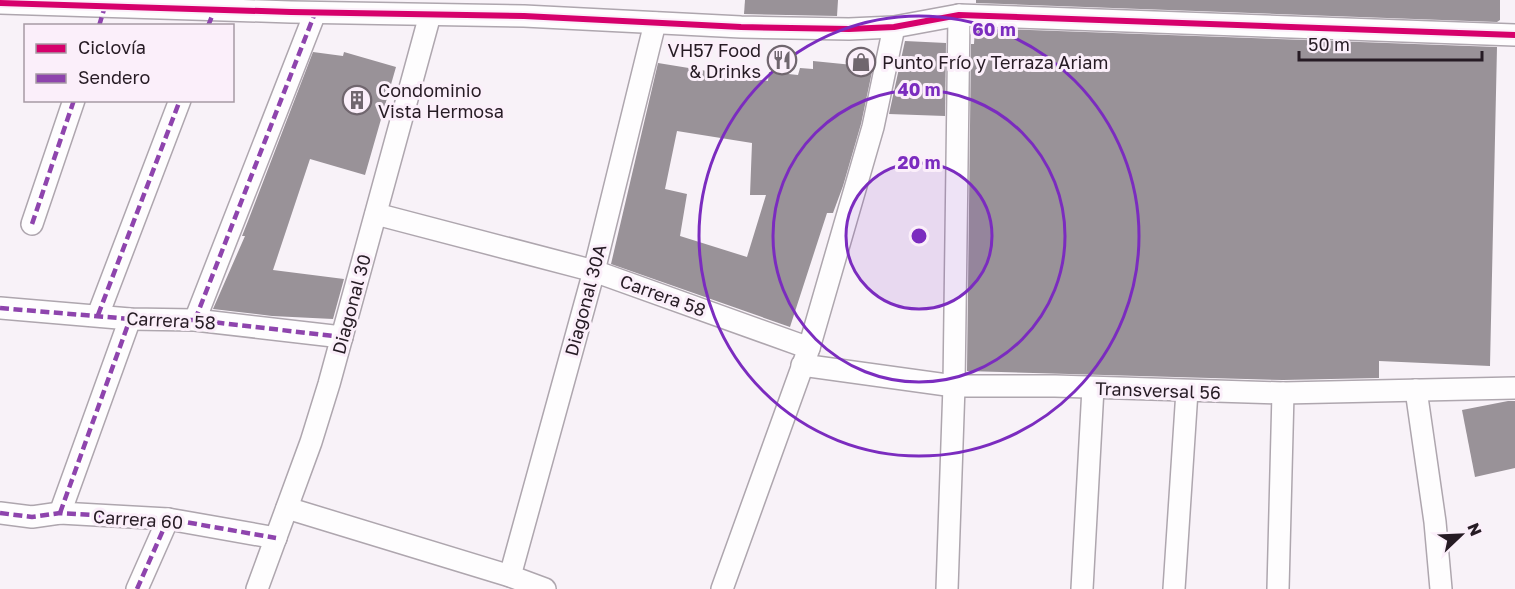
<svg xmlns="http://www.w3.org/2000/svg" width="1515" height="589" viewBox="0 0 1515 589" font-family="'Golos Text',sans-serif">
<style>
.building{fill:#999298;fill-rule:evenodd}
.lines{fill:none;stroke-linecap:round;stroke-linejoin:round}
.minor-casing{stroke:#aea6ae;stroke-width:24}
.minor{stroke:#fefdfe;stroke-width:21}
.quiet{stroke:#8e44ad;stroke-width:4.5;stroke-dasharray:9 4.5;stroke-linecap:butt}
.cycleway-casing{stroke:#fbeffa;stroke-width:10}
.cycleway{stroke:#d6006c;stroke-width:6}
.ring{fill:none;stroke:#7b2cbf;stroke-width:3}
.labels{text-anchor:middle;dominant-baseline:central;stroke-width:6;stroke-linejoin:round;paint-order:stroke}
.poi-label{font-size:18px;fill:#261b24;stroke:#fbeffa;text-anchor:start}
.street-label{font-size:18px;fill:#261b24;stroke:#fbeffa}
.centre{fill:#7b2cbf;stroke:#fbeffa;stroke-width:3}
.ring-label{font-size:18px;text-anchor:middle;font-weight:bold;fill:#7b2cbf;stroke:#fbeffa;stroke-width:6;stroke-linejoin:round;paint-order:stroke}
</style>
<rect width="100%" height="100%" fill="#f8f2f8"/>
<g class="building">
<path d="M745,0h93l-1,16 -93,-2z"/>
<path d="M976,0h524v20l-3,2 -521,-19z"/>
<path d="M975,28l522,19 -7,319 -111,-5v17l-96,2 -316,-9 4,-327h3z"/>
<path d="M905,41l41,2 -1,73 -56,-2z"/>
<path d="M313,52l30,4 1,-4 52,15 -31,108 -55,-16 -37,111 71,9 -11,40 -61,-3 -59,-7 32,-73h-3l6,-15z"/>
<path d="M813,61l60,6 -12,57 -18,62 -10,27h-6l-37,114 -179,-63 47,-201 110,18 1,-9 29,3 2,-7 13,1zM677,131l75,12 -2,52h16l-19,62 -67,-21 7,-42 -22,-5z"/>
<path d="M1508,401h7v67l-40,9 -13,-67z"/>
</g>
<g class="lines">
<g class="minor-casing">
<g id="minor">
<path d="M0,3l291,9 233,4 217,11 108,2 45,-2 65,-12 556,20"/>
<path d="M376,214l218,57 215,77"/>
<path d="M32,224l42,-124"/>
<path d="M0,308l130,11 65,1 147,17"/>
<path d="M98,315l82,-215"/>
<path d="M195,320l120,-307"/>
<path d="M802,365l152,21h101l228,7 232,-5"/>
<path d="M1416,390l19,132 6,67"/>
<path d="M287,508l223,68 35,13"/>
<path d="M0,513l32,4 28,-4 108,6 108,19"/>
<path d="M60,513l70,-194"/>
<path d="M510,576l84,-305 61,-248"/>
<path d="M137,589l31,-70"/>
<path d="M257,589l54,-147 18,-58 101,-369"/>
<path d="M722,589l87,-241 64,-221 21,-100"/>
<path d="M947,589l7,-203 5,-371"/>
<path d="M1082,589l11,-201"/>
<path d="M1174,589l13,-198"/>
<path d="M1278,589l5,-196"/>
</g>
</g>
<use href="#minor" class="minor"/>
<g class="quiet">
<path d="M99,26l6,-20"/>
<path d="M208,26l7,-17"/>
<path d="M32,224l42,-124"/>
<path d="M0,308l130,11 65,1 147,17"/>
<path d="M98,315l82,-215"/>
<path d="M195,320l120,-307"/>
<path d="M0,513l32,4 28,-4 108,6 108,19"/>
<path d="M60,513l70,-194"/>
<path d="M137,589l31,-70"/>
</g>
<g class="cycleway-casing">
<path id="cycleway" d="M0,3l291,9 233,4 217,11 108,2 45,-2 65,-12 556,20"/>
</g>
<use href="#cycleway" class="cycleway"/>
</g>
<circle cx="919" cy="236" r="73" fill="#7b2cbf" fill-opacity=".12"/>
<g class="ring">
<circle cx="919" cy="236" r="73"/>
<circle cx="919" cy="236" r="146"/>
<circle cx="919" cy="236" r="220"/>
</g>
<defs>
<g id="restaurant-ring" transform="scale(1.5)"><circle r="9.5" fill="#fbeffa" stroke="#70666e" stroke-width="1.5"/><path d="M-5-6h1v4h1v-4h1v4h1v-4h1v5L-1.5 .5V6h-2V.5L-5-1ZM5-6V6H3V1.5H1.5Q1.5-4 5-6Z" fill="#70666e"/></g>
<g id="shop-ring" transform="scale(1.5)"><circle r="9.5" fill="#fbeffa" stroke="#70666e" stroke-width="1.5"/><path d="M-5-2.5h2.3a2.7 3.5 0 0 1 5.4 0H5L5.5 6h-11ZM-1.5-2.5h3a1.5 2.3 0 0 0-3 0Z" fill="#70666e"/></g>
<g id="building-ring" transform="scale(1.5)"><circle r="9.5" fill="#fbeffa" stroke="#70666e" stroke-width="1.5"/><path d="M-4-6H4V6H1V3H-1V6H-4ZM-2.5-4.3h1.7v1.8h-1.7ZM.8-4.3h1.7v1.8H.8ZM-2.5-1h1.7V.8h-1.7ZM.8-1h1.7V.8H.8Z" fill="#70666e"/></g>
</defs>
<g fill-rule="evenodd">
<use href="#restaurant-ring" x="782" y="60"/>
<use href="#shop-ring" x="861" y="62"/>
<use href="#building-ring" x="357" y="100"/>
</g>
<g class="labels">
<g class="poi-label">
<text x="761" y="50" text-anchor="end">VH57 Food<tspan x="761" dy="21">&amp; Drinks</tspan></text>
<text x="882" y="62">Punto Frío y Terraza Ariam</text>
<text x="378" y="90">Condominio<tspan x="378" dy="21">Vista Hermosa</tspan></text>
</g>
<g class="street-label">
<text transform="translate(663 295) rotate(20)">Carrera 58</text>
<text transform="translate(585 300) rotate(-75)">Diagonal 30A</text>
<text transform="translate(351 304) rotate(-75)">Diagonal 30</text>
<text transform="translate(171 320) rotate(3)">Carrera 58</text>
<text transform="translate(1158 390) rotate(2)">Transversal 56</text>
<text transform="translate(138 519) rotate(4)">Carrera 60</text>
</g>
</g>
<circle cx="919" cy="236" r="9" class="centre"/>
<g class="ring-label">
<text x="994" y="36">60 m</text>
<text x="919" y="96">40 m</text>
<text x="919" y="169">20 m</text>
</g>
<rect x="24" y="24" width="210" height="78" fill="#fbeffa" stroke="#a69aa4" stroke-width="1.5"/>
<rect x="36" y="44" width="30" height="9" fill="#d6006c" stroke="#a69aa4" stroke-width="1.5"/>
<text x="78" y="54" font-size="18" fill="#261b24">Ciclovía</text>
<rect x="36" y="74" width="30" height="9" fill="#8e44ad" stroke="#a69aa4" stroke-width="1.5"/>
<text x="78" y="84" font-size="18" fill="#261b24">Sendero</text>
<g transform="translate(1461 535) rotate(67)" stroke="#fbeffa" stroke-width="4.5" paint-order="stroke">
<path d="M0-4.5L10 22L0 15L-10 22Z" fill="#261b24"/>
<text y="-9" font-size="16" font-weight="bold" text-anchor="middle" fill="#261b24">N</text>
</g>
<path d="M1299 51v9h183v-9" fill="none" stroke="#261b24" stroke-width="3"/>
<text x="1308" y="51" font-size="18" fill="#261b24" stroke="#fbeffa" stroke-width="4.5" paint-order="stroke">50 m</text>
</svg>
